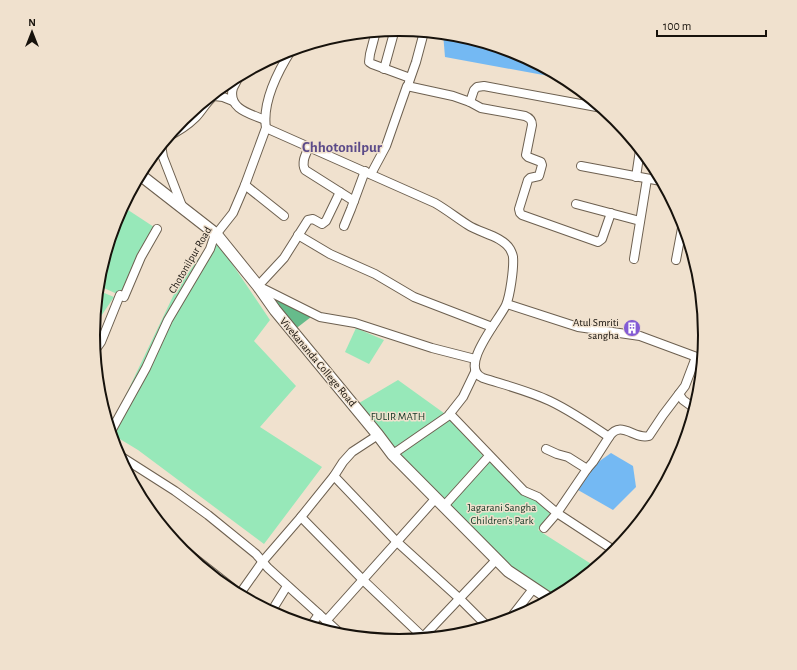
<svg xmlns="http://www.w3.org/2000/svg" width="797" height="670" viewBox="0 0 797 670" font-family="'Alegreya Sans',sans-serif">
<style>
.green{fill:#97e8b9}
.forest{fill:#66bb8b}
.water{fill:#74b9f3}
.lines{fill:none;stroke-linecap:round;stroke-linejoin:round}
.street-casing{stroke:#6d6050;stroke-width:10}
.secondary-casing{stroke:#6d6050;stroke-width:13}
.street{stroke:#fff;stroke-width:8}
.secondary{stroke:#fff;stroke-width:11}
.labels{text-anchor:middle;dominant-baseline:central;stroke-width:3;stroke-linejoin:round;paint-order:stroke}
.street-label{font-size:11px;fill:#17120c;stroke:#f0e1ce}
.poi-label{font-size:11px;fill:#17120c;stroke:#f0e1ce;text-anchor:end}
.park-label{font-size:11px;fill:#103522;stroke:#f0e1ce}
.district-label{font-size:15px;font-weight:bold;fill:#5c4b89;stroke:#f0e1ce}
.rim{fill:none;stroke:#17120c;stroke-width:2}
</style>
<rect width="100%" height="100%" fill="#f0e1ce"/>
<g class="green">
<path d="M122,206l35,23 -33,68 -27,-12c3,-22 15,-60 25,-79z"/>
<path d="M214,237l56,83 -16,21 42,45 -36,41 62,40 -58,77 -126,-94 -28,-17 -1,-3 67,-140z"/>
<path d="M97,290l17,7 -21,31z"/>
<path d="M356,328l28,12 -15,24 -24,-12z"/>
<path d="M398,380l50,36v2l36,39 70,56 -16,17 58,37 -28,23 -16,8 -41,-29 -118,-115 -39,-48z"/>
</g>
<path class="forest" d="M266,292l45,25 -17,13z"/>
<g class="water">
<path d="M443,33l15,2 58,17 49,27 -120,-22z"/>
<path d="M611,453l22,13 3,21 -23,23 -35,-20 9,-20z"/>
</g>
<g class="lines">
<g class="street-casing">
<g id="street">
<path d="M376,31l-6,23 -1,8 3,2 38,14"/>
<path d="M384,69l11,-40"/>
<path d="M240,74c-2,5 -5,10 -7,14 -6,21 18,26 32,32"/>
<path d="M409,82l7,-20 8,-30"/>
<path d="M470,102l4,-12 3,-3 7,-1 118,22"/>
<path d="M266,128l169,75c12,7 22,15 33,22 12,8 34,11 42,24 1,2 3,6 3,8 1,11 -3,39 -7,48 -6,14 -49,63 -23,73 22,7 46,13 67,23 21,10 40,23 59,36l-16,25 -6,7 -30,44 -13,15"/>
<path d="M167,137c10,-5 20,-11 28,-19 7,-7 11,-16 19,-22l9,1 10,4"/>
<path d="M161,145l2,12 19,49"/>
<path d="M309,147c-3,7 -8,15 -4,23l49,31"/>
<path d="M581,166l80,15"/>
<path d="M371,174l15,-28 21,-60 46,10 17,6 11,6 44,8c5,2 7,4 7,9l-6,30 2,2 13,5 1,3 -3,11 -9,2 -2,2 -9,29 1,4 2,2 76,27 4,-3 9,-26"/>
<path d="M636,177l4,-27"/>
<path d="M245,185l39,31"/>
<path d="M340,192l-14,29 -4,3 -9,-5 -5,1 -24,38 -26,28 62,31 35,6 77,25 43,11"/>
<path d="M576,204l64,17"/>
<path d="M344,226l7,-17 14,-38"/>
<path d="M298,235l32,19 45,20 39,23 78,30"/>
<path d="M634,259l13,-80"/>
<path d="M676,260l7,-37"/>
<path d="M124,297l17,-40 16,-28"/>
<path d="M507,304l71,23 62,9 62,23"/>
<path d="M94,352l7,-10 19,-47"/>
<path d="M679,394l4,6 11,8"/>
<path d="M450,414l74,77 14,6 19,16 58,38"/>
<path d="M110,433l36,-65 22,-48 42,-71 4,-12 19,-24 12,-28 21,-57c-4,-26 12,-57 26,-79"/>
<path d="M609,437c12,-18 25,3 40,-1l14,-21 22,-29 11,-29"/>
<path d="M546,449l11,5 11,3 19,12"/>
<path d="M117,454l58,37 33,24 48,39 12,14 74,67"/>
<path d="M393,454l55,-38 15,-19 12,-25"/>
<path d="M334,476l62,65 64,58 27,27"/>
<path d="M444,506l45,-50"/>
<path d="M301,517l62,63 60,57 74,-78"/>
<path d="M175,543l65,51"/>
<path d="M239,595l24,-34 38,-44 33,-41 9,-14 9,-10 26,-17"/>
<path d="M271,612l16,-26"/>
<path d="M509,620l24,-31"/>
<path d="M326,621l110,-123"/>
<path d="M310,627l9,-13"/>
</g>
</g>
<g class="secondary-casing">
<path id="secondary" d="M139,174l77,60 42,52 17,24 103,125 15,20 115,116 42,28"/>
</g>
<use href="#street" class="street"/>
<use href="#secondary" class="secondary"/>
</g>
<defs>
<g id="building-disc" transform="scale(0.9)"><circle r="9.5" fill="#835bd4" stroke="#f0e1ce"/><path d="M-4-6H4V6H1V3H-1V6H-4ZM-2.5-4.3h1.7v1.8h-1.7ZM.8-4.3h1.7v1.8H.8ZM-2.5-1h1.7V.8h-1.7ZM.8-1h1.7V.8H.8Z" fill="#fff"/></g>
</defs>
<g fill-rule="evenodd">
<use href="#building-disc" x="632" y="328"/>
</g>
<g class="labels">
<g class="street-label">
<text transform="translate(190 260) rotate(-60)">Chotonilpur Road</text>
<text transform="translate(318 362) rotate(50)">Vivekananda College Road</text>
</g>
<g class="poi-label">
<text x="619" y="322">Atul Smriti<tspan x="619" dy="13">sangha</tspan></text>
</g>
<g class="park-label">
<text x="398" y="416">FULIR MATH</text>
<text x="502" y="507">Jagarani Sangha<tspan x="502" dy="13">Children's Park</tspan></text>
</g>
<g class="district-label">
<text x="342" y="147">Chhotonilpur</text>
</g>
</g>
<path d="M0 0H797V670H0ZM100 335a299 299 0 1 1 598 0a299 299 0 1 1-598 0Z" fill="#f0e1ce" fill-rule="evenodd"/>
<path class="rim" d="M100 335a299 299 0 1 1 598 0a299 299 0 1 1-598 0Z"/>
<g transform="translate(32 32)" stroke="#f0e1ce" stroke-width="3" paint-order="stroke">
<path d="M0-3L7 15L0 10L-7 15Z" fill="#17120c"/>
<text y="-6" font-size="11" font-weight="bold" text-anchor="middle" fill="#17120c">N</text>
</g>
<path d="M657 30v6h109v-6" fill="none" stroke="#17120c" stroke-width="2"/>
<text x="663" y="30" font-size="12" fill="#17120c" stroke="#f0e1ce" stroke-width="3" paint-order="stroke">100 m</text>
</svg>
